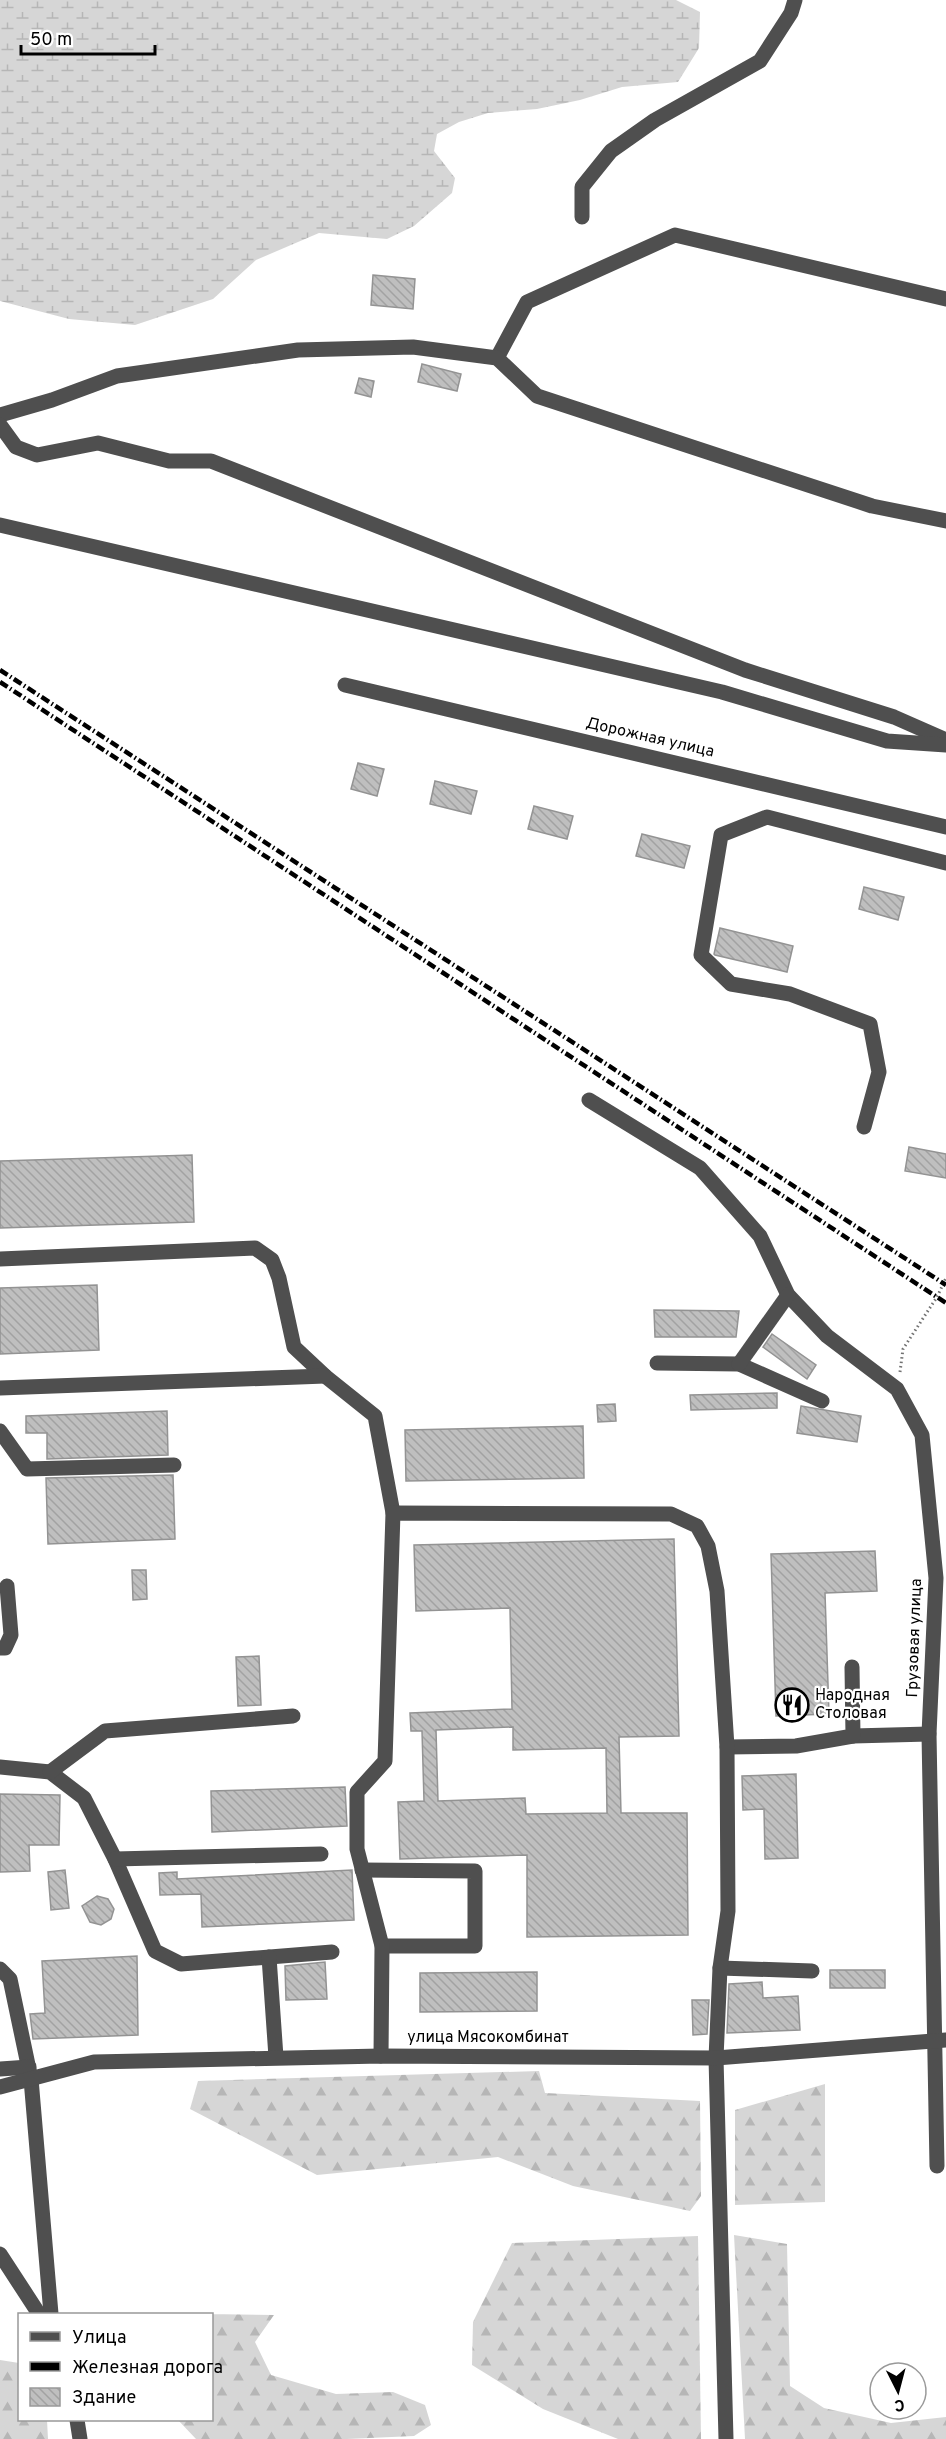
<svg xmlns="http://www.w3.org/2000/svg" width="946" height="2439" viewBox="0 0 946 2439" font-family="Overpass,sans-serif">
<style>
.forest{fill:url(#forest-firs)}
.wetland{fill:url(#wetland-marsh)}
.building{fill:url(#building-back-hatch);stroke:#939393;stroke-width:1.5;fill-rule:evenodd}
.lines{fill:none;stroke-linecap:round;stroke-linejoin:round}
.path{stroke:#717171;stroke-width:3;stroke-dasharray:1.5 3;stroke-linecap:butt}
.minor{stroke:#4f4f4f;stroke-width:15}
.rail{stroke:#000;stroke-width:4.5;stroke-dasharray:9 3 1.5 3;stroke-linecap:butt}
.labels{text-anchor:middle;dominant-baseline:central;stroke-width:4.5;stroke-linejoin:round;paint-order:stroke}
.street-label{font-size:16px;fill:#000;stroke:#fff}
.poi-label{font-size:16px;fill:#000;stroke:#fff;text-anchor:start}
</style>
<defs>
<pattern id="forest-firs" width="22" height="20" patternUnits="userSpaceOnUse" patternTransform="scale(1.5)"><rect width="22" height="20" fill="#d6d6d6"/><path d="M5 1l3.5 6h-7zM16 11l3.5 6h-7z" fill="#b6b6b6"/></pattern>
<pattern id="wetland-marsh" width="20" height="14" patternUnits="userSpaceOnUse" patternTransform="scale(1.5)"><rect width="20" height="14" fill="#d6d6d6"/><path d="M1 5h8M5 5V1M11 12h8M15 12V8" fill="none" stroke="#b6b6b6"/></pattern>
<pattern id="building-back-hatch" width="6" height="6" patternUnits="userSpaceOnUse" patternTransform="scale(1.5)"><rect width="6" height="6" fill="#bfbfbf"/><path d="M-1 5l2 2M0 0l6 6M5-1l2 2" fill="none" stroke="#a2a2a2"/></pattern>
</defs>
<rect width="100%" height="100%" fill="#fff"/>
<g class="forest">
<path d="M539,2071l6,22 155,8 1,95 -11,15 -117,-25 -75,-29 -181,18 -127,-66 8,-28z"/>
<path d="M825,2084v118l-90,3v-95z"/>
<path d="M734,2235l53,9 3,142 34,22 67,15 55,-6v22h-201z"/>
<path d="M698,2236l3,203h-83l-75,-30 -71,-44 1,-43 39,-79z"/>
<path d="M207,2314h1l66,1 -19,27 16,33 65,19 57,-2 32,13 6,20 -17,11 -67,3h-151l-18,-19h34v-106z"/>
<path d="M0,2360l19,3 1,57h27l1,19h-48z"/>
</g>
<path class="wetland" d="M0,0h676l24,12 -1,36 -21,34 -56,5 -42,13 -43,9 -49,4 -29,9 -22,12 -3,17 21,27 -3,15 -38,33 -27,13 -68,-6 -63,27 -43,39 -78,26 -66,-6 -69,-18z"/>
<g class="building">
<path d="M373,275l42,4 -2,30 -42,-4z"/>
<path d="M422,364l39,10 -4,17 -39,-9z"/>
<path d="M359,378l15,3 -3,16 -16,-4z"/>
<path d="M358,763l26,6 -7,27 -26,-7z"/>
<path d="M435,781l42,10 -6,23 -41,-10z"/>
<path d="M534,806l39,10 -6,23 -39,-10z"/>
<path d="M642,834l48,12 -6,22 -48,-12z"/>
<path d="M864,887l40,10 -6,23 -39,-11z"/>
<path d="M720,928l73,18 -6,26 -72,-17 -1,-1z"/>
<path d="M909,1147l37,7v24l-41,-7z"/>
<path d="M192,1155l2,67 -194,6v-67z"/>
<path d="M97,1285l2,65 -99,4v-66z"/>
<path d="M654,1310l85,1 -3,26h-81z"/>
<path d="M772,1334l44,31 -9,14 -44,-32z"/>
<path d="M777,1393v15l-86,2 -1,-15z"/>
<path d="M615,1404l1,17 -18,1 -1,-17z"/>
<path d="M801,1406l60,10 -4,26 -60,-9z"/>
<path d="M167,1411l1,44 -121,4v-26h-21v-17z"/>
<path d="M583,1426l1,52 -178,3 -1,-51z"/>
<path d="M173,1475l2,64 -127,5 -2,-66z"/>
<path d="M674,1539l5,197 -60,1 2,76h66l1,122 -161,2v-82l-127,4 -2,-57 26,-1 -2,-70h-11l-1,-18 102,-4 -2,-101 -94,3 -2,-66zM513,1727v23l93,-2 1,65 -81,1 -1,-16 -87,3 -2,-71z"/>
<path d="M875,1551l2,40 -52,2 4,121 -53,2 -5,-162z"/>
<path d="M132,1570h14l1,29 -14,1z"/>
<path d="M259,1656l2,49 -23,1 -2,-49z"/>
<path d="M796,1774l2,84 -33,1 -1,-50 -21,1 -1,-34z"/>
<path d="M345,1787l2,39 -135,6 -1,-41z"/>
<path d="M0,1794l60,1 -1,50h-30l1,26 -30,1z"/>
<path d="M65,1870l4,38 -18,2 -3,-38z"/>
<path d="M352,1870l2,50 -152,7 -1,-33 -41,1 -1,-22 18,-1v7z"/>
<path d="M97,1896l11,3 6,10 -3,10 -10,6 -11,-3 -8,-16z"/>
<path d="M137,1956l1,79 -105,4 -3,-25 15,-1 -3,-52z"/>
<path d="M325,1962l2,37 -41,1 -1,-34z"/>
<rect x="830" y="1970" width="55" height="18"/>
<path d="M537,1972v39l-117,1v-39z"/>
<path d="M762,1982l1,16 35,-2 2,34 -73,3 2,-49z"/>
<path d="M692,2000h17l-2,34 -14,1z"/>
</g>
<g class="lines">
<path class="path" d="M900,1372l3,-23 34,-52 9,-19"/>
<g class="minor">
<path d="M582,217v-30l29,-36 44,-31 105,-59 31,-48 4,-13"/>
<path d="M497,358l30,-56 148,-67 271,64"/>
<path d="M0,415l52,-15 65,-24 181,-26 115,-3 84,11 40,38 335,110 74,15"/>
<path d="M0,425l16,22 21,8 61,-12 71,18h42l534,209 149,47 52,23"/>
<path d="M0,525l722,167 165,49 59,4"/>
<path d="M345,685l601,142"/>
<path d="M589,1100l111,68 60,68 28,59 39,41 70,53 25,46 14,143 -7,156 8,432"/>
<path d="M864,1127l15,-55 -9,-48 -80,-30 -59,-10 -30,-29 20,-120 46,-18 179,46"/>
<path d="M0,1259l255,-11 17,12 7,18 15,69 31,29 50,40 18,97"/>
<path d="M657,1363l82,1 83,37"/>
<path d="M739,1364l49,-69"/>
<path d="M0,1388l325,-12"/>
<path d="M0,1431l27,38 147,-4"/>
<path d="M0,1648h5l6,-13 -4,-49"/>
<path d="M853,1736l76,-2"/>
<path d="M727,1747l69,-1 57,-10 -1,-69"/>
<path d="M0,1767l50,5 34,26 31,61 40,92 26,13 151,-12"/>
<path d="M50,1772l55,-41 188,-15"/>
<path d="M115,1859l206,-5"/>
<path d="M362,1870l113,1v75h-93"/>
<path d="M269,1957l7,100"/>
<path d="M720,1968l92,3"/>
<path d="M0,1969l10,10 21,100 20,235"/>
<path d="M381,2056l1,-110 -25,-97v-57l28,-31 8,-248 278,1 26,12 11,20 9,45 10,156 1,164 -8,57 -4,90 10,381"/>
<path d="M0,2069l29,-2"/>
<path d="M0,2087l94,-25 287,-6 335,2 230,-18"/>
<path d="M0,2254l39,60"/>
<path d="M77,2420l3,19"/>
</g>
<g class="rail">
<path d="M0,670l946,615"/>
<path d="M0,682l946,621"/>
</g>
</g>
<defs>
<g id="restaurant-ring" transform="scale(1.725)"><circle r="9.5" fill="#fff" stroke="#000" stroke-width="1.5"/><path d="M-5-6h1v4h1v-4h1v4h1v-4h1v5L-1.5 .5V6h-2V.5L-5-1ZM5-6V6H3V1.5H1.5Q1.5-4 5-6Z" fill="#000"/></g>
</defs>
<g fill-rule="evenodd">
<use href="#restaurant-ring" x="792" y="1705"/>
</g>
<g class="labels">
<g class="street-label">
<text transform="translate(650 738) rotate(13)">Дорожная улица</text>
<text transform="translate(915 1638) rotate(-88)">Грузовая улица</text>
<text x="488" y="2038">улица Мясокомбинат</text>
</g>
<g class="poi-label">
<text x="815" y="1696">Народная<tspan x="815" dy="18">Столовая</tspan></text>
</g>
</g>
<rect x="18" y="2313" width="195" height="108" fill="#ffffff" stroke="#999999" stroke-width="1.5"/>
<rect x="30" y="2332" width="30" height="9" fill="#4f4f4f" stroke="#999999" stroke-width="1.5"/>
<text x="72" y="2343" font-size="18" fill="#000000">Улица</text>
<rect x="30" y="2362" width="30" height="9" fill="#000000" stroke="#999999" stroke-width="1.5"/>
<text x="72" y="2373" font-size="18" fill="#000000">Железная дорога</text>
<rect x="30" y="2388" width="30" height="18" fill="url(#building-back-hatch)" stroke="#999999" stroke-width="1.5"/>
<text x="72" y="2403" font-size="18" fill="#000000">Здание</text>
<g transform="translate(898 2391) rotate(174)"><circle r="28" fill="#ffffff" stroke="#999999" stroke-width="1.5"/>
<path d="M0-4.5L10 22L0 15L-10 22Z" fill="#000000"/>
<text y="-9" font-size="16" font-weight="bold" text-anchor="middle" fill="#000000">С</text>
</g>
<path d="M21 45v9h134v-9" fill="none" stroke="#000000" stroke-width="3"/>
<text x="30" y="45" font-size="18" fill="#000000" stroke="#ffffff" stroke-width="4.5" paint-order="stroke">50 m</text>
</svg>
